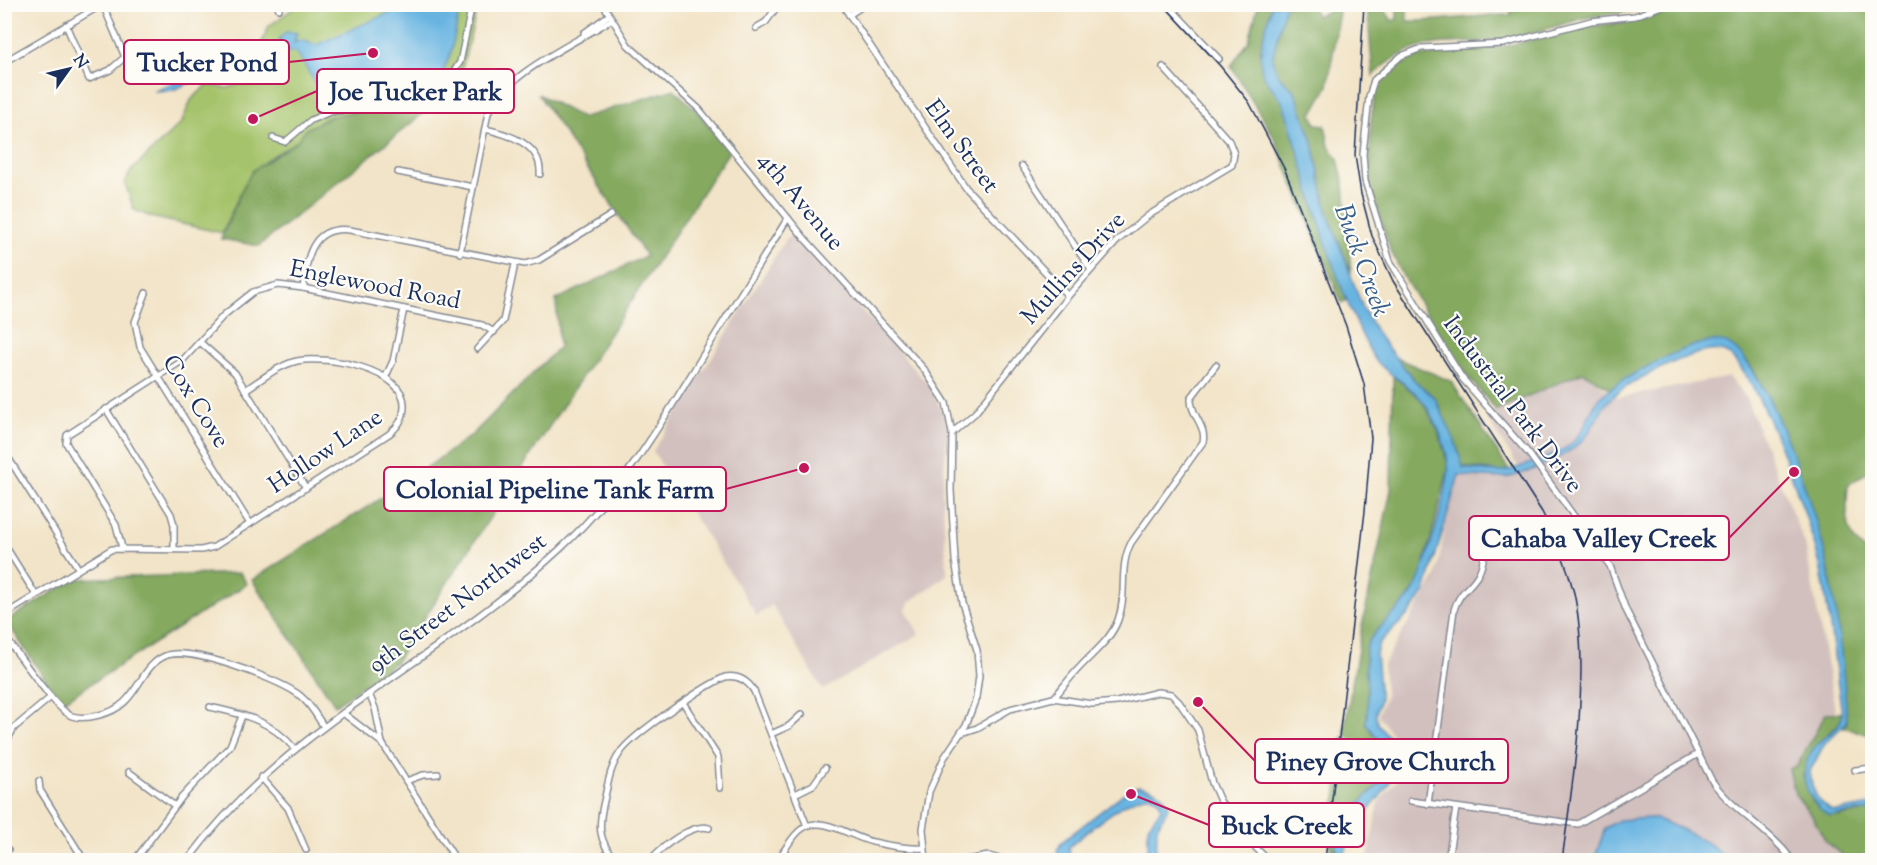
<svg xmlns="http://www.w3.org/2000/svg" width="1877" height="865" viewBox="0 0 1877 865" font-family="'Sorts Mill Goudy',serif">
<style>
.industrial{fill:#d1c0bd}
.green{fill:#a5c36b;stroke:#607964;stroke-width:1.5}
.forest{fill:#84a95f;stroke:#506c5e;stroke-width:1.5}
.water{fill:#67b4e1;stroke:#4172a0;stroke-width:1.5}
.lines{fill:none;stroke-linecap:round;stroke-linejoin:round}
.minor-casing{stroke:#868a93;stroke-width:8}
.minor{stroke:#fff;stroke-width:5}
.rail{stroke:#1b2f5e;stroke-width:1.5}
.labels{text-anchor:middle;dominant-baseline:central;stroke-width:4.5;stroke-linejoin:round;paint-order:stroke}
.street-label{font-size:24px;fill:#1b2f5e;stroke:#fdfcf7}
.water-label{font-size:26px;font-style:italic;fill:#365e8c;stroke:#fdfcf7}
.leader{fill:none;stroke:#c2185b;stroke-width:2}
.callout-dot{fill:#c2185b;stroke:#fdfcf7;stroke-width:2}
.callout{fill:#fdfcf7;stroke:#c2185b;stroke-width:2}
.callout-label{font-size:26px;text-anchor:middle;font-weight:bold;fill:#1b2f5e}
</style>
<rect width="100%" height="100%" fill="#fdfcf7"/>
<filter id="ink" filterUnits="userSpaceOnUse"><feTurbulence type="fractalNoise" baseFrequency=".0167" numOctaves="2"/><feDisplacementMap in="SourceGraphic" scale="12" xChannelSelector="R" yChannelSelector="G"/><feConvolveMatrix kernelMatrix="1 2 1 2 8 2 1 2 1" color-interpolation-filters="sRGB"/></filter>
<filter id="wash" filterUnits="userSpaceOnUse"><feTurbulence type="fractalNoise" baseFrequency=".008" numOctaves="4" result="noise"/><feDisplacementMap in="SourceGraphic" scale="24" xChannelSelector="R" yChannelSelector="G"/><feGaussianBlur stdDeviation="1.35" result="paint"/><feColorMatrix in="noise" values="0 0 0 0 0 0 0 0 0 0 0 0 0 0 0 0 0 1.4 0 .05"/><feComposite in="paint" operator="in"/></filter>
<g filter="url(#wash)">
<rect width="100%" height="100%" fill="#f2e4c8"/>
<g class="industrial">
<path d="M794,234l138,155 16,36 -6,66 5,84 -38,28 -3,7 13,24 -96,56 -51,-85 -15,11 -104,-165 133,-212z"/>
<path d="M1583,372l34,26 112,-21 16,19 60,148 31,171 -12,22 -17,45 43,78h-483l12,-58 19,-24 3,-31 -23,-32 7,-19 -2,-31 53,-89 19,-101 48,5 18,-9 -36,-56z"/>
</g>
<path class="green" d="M298,5h180l-17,67 -24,23 -108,22 -23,12 -10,13 -29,17 -24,28 -21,46 -71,-16 -17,-7 -9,-27 6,-12 51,-49 9,-22 16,-15 20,3 17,-5 25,-57z"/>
<g class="forest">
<path d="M1258,5h14l-12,47 3,21 19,24 21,68 12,45 32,89 -5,5 -68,-167 -43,-71 18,-25z"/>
<path d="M1285,5h28l3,11 20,-8 3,4 -11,74 -16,28 4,10 9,1 4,21 9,13 6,24 7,91 -24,-63 -15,-72 -17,-47 -17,-17 -6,-16z"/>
<path d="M1367,5h20l-2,5 7,11 5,-2v-14h9l2,16c35,1 69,-7 104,-6l-4,-10h151c-23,7 -44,8 -68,12 -28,6 -56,17 -85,22 -54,9 -88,-8 -133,37z"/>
<path d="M1688,5h184v464l-24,16c-2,23 -4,60 24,68v183l-28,-9 3,-5c-6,-51 -9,-105 -19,-155 -8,-39 -59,-194 -90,-214 -8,-5 -20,-8 -30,-11l-71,30 -26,17 -28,-17 -87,38 -39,-46 -54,-88 -13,-27 -21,-68 2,-62 5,-32 11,-15 32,-16 86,-10 86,-20 46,-5z"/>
<path d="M674,89l22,21 34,40 -335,513 -60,42 -83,-125 153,-97 68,-49 86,-87 -3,-47 90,-44 -108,-162 44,24z"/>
<path d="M436,95l5,4 -182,147 -38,-7 22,-52 10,-17 43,-28 10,-13 23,-12z"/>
<path d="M1396,358l55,23 58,89 -10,2 -39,-6 -1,-13 -24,-55 -20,-17z"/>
<path d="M1393,376l28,23 17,31 11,37 -29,114 -19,28 -31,30 -4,9 4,56 -4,19c13,21 24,24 20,51l-42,-42 17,-101 30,-141z"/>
<path d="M240,573l7,11 -186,119 -55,-82 68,-42z"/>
<path d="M1826,713h16l-1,9 -13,12 -25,41 10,27 25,14 34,-6v50h-24l-21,-17 -15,-27 -17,-22 -6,-25 8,-3z"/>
<path d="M1343,737l40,41 -14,16 -34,54 3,12h-9z"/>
</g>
<g class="water">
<path d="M407,5h44l7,14 -7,33 -12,30h-14l-42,11 -53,7 -6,-2 -26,-44 -6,-3 -59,13 -60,26 -20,1 78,-33 53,-11 -5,-8 7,-7 11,1 -3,10 7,-3 15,5z"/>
<path d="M1272,5h13l-13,54 6,16 17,17 17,47 15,72 36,97 17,30 35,43 20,17 20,43 8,27c12,1 24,4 36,4 14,-1 62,-19 72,-28 14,-12 17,-32 29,-46 15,-17 85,-53 108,-56 5,-1 14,0 18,1 41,18 94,181 102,225 10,50 16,103 19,154l-22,21 -15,28 2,15 6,13 12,11 7,1 35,-6v5l-43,6c-25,-18 -34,-46 -12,-72 9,-11 24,-14 25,-30 -7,-48 -12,-97 -21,-144 -8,-40 -63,-202 -97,-218 -21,-9 -85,26 -104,39 -19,12 -23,31 -35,47 -13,16 -64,40 -85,40 -13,0 -27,-2 -41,-3l-34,117 -16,22 -30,29 -3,11 4,45 -4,14 1,10 21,25c-1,9 -1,20 -5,28 -14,31 -44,44 -49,84h-6c-12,-54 56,-66 50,-102 -2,-14 -15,-24 -22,-35 6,-26 -4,-58 1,-77 5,-16 34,-36 44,-51 11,-15 40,-112 37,-130 -2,-21 -14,-50 -27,-66 -15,-18 -39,-26 -50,-46 -41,-77 -59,-163 -86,-244 -4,-14 -19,-25 -23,-38 -5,-22 5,-45 10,-66z"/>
<path d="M1138,786c14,2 26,6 31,20l-12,22 -1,32h-8v-34l13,-17c-4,-42 -81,29 -92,38v13h-10l-2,-10 6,-9 60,-47z"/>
<path d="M1651,818c18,4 68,27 75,42h-132l11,-32 14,-8z"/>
</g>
</g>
<g filter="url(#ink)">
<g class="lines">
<g class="minor-casing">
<g id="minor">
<path d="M277,4l2,5"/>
<path d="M603,4l25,41 71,64 107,131 118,129 22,34 6,30 -1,57 4,70 7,43 15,47 2,26 -3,22 -10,27 -22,33 -15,34 -6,37 3,31"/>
<path d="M842,4l124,184 102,108"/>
<path d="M1167,4l52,55"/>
<path d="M1667,4l-32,12 -44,5 -88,23 -81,4 -21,8 -27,24 -5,17 -6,57 2,27 25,80 72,117 67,76 81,112 16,44 86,171c22,31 58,49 80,79"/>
<path d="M849,15l17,-11"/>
<path d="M66,25l23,54 21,-9 15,-13 -22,-52"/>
<path d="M756,28l10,-6 13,-18"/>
<path d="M584,33l25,-18"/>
<path d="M125,57l10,20"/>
<path d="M4,62l99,-58"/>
<path d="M485,129c23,5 57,15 55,45"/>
<path d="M273,138l12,4 26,-22 19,-8 61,-9 54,-18 15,-23 12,-58"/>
<path d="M1022,166l69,104"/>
<path d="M398,172l75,15"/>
<path d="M460,253l28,-140c17,-40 88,-70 123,-93"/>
<path d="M303,288c4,-30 8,-63 47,-58l175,34 14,-4 72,-45"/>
<path d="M146,293l-11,29 5,25 110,177"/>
<path d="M201,343l34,30 71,115"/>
<path d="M477,349l26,-28 12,-57"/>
<path d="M386,376l7,-15 11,-52"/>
<path d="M106,409l65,105 3,11v24"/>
<path d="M952,433l23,-20 93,-117 50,-56 31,-25 83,-50 2,-11 -5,-13 -66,-74"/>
<path d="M4,451l74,117"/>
<path d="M4,544l32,51"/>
<path d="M122,548l-6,-23 -50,-82 1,-8 115,-74 42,-46 29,-23 25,-7 25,3 179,37 12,7"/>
<path d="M4,615l108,-66 89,1 13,-3 175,-113c9,-7 15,-15 15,-27 3,-38 -79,-52 -107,-46 -18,4 -36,19 -52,29"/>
<path d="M4,636c14,16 52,75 68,80 9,3 18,1 27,-1 40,-8 38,-47 66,-59 22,-11 109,22 130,36 12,7 21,23 29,35"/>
<path d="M369,694l6,14 7,35 74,117"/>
<path d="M1054,698c9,-11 17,-22 27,-32 14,-15 30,-27 37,-46 10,-26 0,-52 13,-77l72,-101c4,-16 -13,-27 -12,-44l25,-33"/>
<path d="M684,704l34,53 2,31"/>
<path d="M210,707c36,8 60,13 85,42"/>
<path d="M343,713l39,30"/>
<path d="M962,733l15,-5 33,-19 43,-11 39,6 25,-2 41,-10 13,2 8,8 19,28 14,53 8,18 31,42 17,17"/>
<path d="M771,734l18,-8 13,-12"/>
<path d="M4,746l10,-18 37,-31"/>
<path d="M1855,770l17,-2"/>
<path d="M129,772l46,34"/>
<path d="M261,777l27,31 18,42"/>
<path d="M39,781l1,9 44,70"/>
<path d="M406,781l17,-6 15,-1"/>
<path d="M795,794l18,-9 12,-17"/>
<path d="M1411,801l167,23 120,-70"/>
<path d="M1428,804l26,-194c7,-26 27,-23 30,-57"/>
<path d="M4,850h4"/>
<path d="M135,860l47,-63 48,-51 12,-30"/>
<path d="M188,860c100,-135 251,-199 371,-310 58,-53 98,-119 138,-185 30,-49 60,-98 91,-147"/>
<path d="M442,860l10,-6"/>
<path d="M615,860c-17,-20 -17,-34 -11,-59 4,-17 6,-34 16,-48 11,-18 85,-67 105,-76 13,-2 22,3 29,14l53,135"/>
<path d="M650,860c11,-12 41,-37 59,-32"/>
<path d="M777,860c9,-10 14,-24 26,-32 21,-13 49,10 70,14 17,4 34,7 51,6"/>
<path d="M967,860l22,-4 14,4"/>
<path d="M1448,860l8,-52"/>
</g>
</g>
<use href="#minor" class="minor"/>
<g class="rail">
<path d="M1163,4l58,63 28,35 36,68 61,156 18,58 7,54 -6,73 -40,349"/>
<path d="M1364,4l-9,151 6,39 11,42 21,45 149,231c14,26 25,52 32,81 17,78 -1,188 -12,267"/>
</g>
</g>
</g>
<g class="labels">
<g class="street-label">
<text transform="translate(961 147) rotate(54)">Elm Street</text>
<text transform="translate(800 202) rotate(50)">4th Avenue</text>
<text transform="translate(1074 269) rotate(-48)">Mullins Drive</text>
<text transform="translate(375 286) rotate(11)">Englewood Road</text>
<text transform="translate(195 402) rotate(58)">Cox Cove</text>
<text transform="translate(1512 405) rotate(53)">Industrial Park Drive</text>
<text transform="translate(326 452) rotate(-34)">Hollow Lane</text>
<text transform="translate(458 604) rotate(-37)">9th Street Northwest</text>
</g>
<g class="water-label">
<text transform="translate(1361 261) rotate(70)">Buck Creek</text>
</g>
</g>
<path class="leader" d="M373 53L289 62M253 119L317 91M804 468L726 489M1794 472L1729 538M1198 702L1255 761M1131 794L1209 825"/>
<g class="callout-dot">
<circle cx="373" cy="53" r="6"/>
<circle cx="253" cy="119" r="6"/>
<circle cx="804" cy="468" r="6"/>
<circle cx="1794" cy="472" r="6"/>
<circle cx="1198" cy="702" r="6"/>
<circle cx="1131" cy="794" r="6"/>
</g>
<g class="callout">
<rect x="124" y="40" width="165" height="44" rx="6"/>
<rect x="317" y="69" width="197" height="44" rx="6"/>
<rect x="384" y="467" width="342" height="44" rx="6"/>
<rect x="1469" y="516" width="260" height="44" rx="6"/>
<rect x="1255" y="739" width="253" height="44" rx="6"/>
<rect x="1209" y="803" width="155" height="44" rx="6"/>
</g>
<g class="callout-label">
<text x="207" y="71">Tucker Pond</text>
<text x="416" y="100">Joe Tucker Park</text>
<text x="555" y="498">Colonial Pipeline Tank Farm</text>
<text x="1599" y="547">Cahaba Valley Creek</text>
<text x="1381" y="770">Piney Grove Church</text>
<text x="1287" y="834">Buck Creek</text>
</g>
<rect width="1877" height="865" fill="none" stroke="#fdfcf7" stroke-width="24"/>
<g transform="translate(69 69) rotate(56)" stroke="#fdfcf7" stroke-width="4.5" paint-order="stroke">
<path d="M0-4.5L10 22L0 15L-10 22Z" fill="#1b2f5e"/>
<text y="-9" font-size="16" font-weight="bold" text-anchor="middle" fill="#1b2f5e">N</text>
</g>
</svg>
